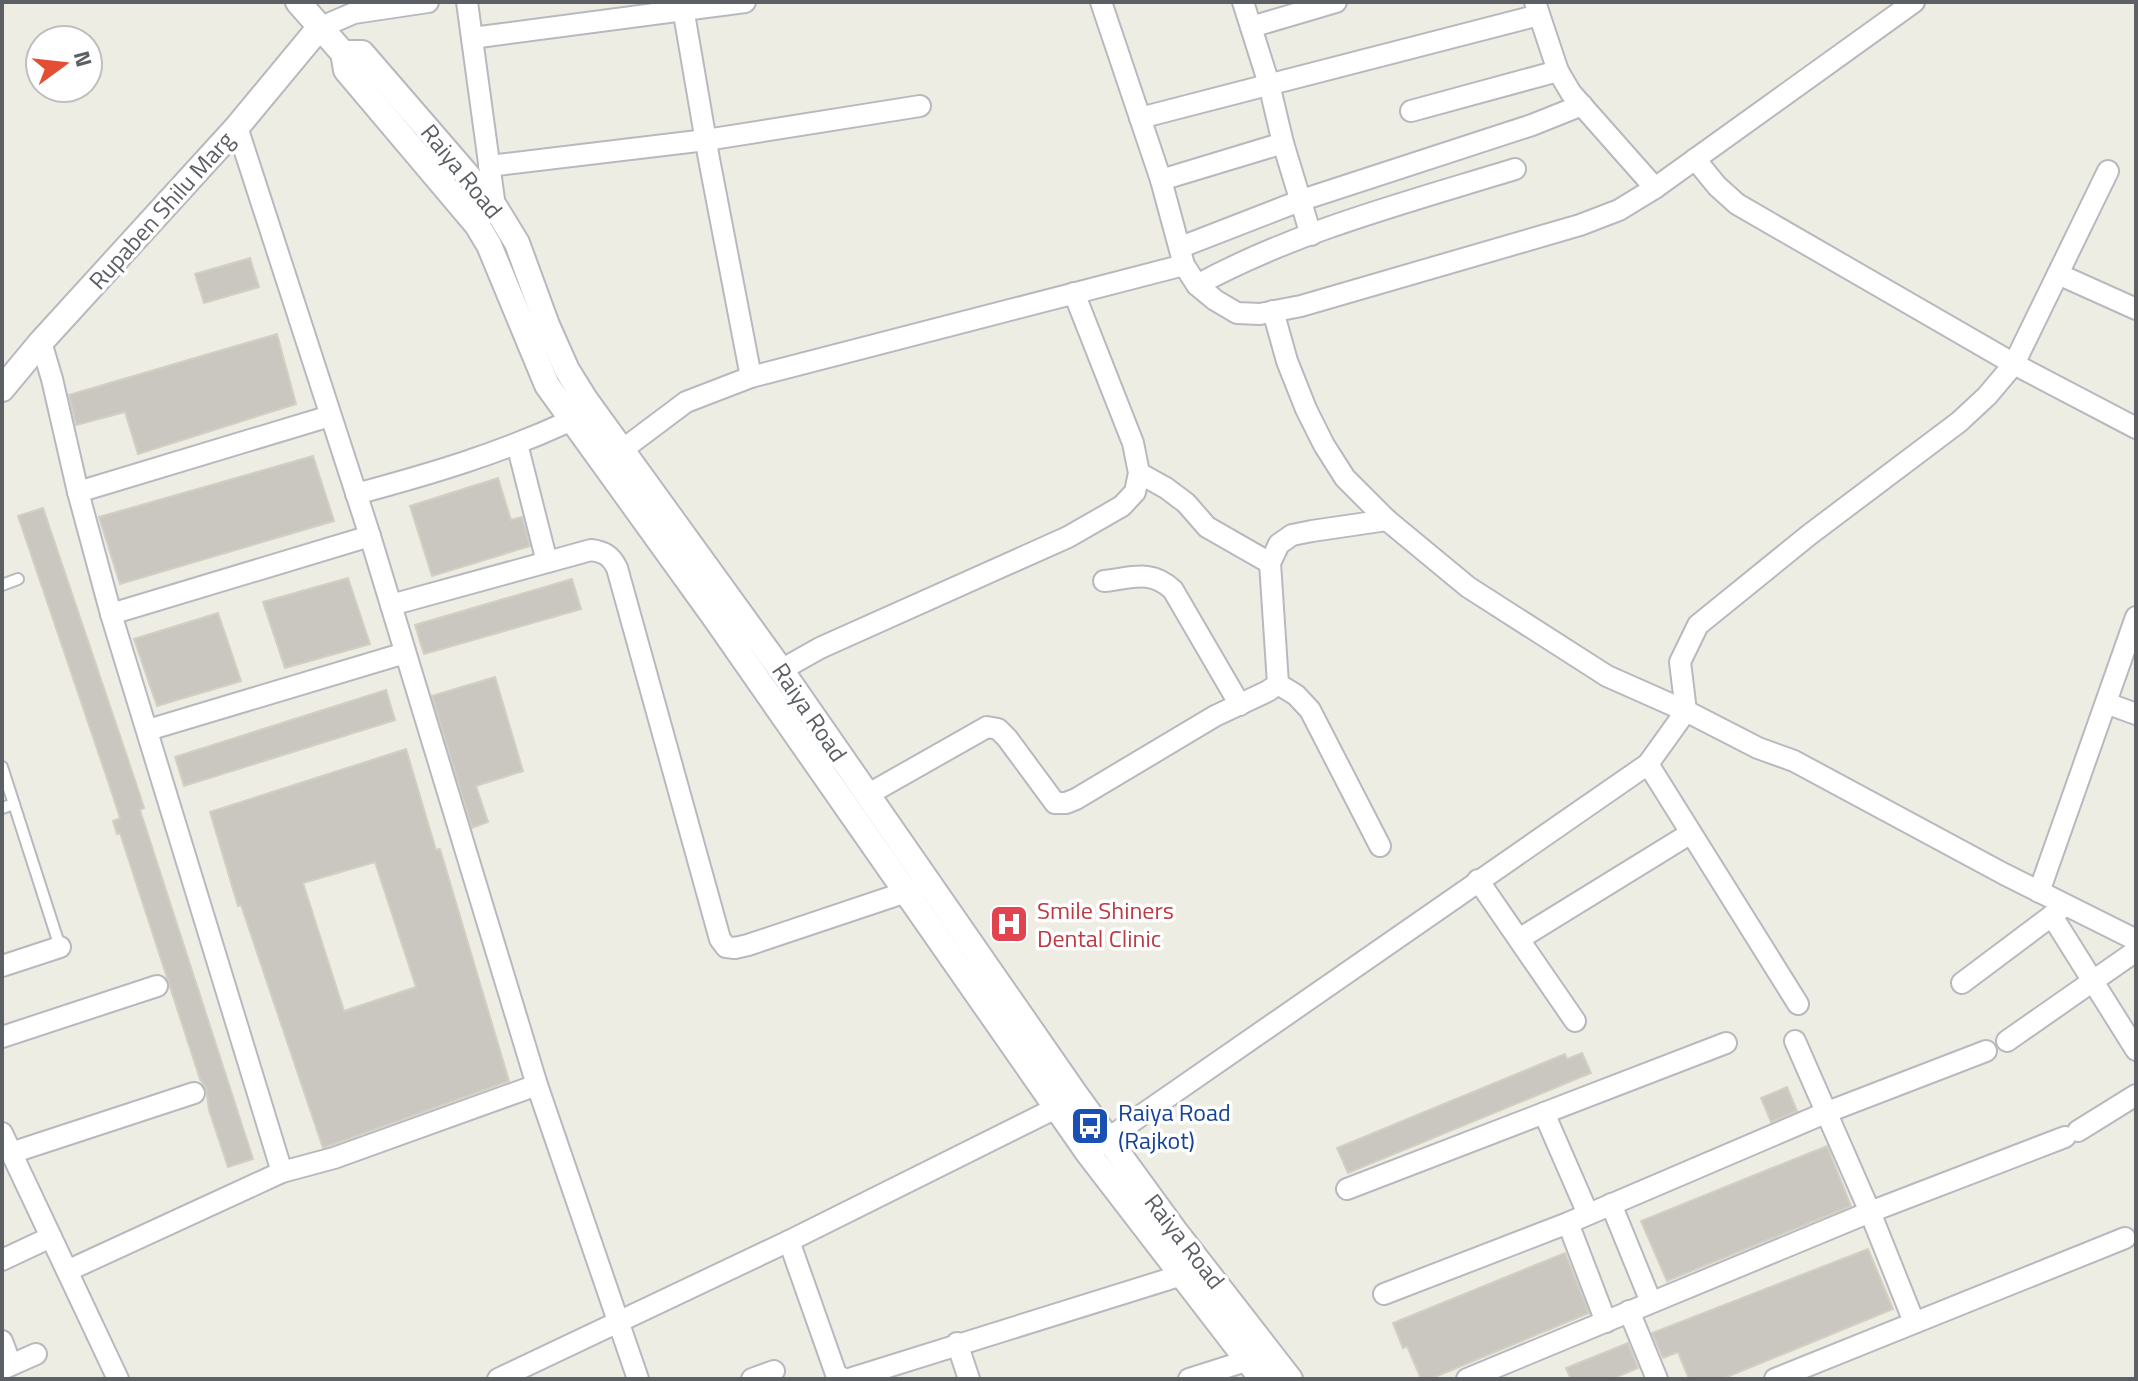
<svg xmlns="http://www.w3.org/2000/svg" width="2138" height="1381" viewBox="0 0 2138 1381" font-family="'Titillium Web',sans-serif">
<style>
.building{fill:#cac7c1;stroke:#d3cfc3;stroke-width:2;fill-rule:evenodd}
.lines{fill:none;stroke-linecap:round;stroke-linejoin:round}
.service-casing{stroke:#b7b9be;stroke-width:14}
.minor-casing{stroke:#b7b9be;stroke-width:24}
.tertiary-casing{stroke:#b7b9be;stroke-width:28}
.service{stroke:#fff;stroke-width:10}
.minor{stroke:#fff;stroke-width:20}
.tertiary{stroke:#fff;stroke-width:24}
.labels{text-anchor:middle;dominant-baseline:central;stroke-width:7;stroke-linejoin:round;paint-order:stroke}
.street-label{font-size:24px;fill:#5c5f64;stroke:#fff}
.health-label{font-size:24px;fill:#be3a42;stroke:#fff;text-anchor:start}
.transit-label{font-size:24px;fill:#164399;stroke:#fff;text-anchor:start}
</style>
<rect width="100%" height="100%" fill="#eeede4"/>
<g class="building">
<path d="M250,258l9,29 -55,16 -9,-29z"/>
<path d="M277,334l19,70 -158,50 -13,-42 -49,13 -7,-30z"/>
<path d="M313,456l21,65 -214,63 -21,-67z"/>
<path d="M498,478l13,42 11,-3 8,29 -98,30 -22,-70z"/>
<path d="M43,508l97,287 4,13 -4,2 113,349 -25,8 -19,-57 -3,-22 -6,-9 -80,-246 -3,1 -4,-13 7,-3 -10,-31 -92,-271z"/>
<path d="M348,578l22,66 -85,24 -22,-66z"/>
<path d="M572,579l9,30 -157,45 -9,-29z"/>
<path d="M218,613l23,68 -84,25 -23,-67z"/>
<path d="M495,677l28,94 -47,15 12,36 -16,6 -40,-132z"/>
<path d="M386,690l9,30 -211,66 -9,-29z"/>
<path d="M406,749l30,101 4,-1 69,232 -186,67 -82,-243 -3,1 -28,-94zM375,862l41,125 -72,24 -41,-128z"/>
<path d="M1582,1053l9,20 -243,100 -11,-25 228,-94 2,5z"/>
<path d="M1787,1087l10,24 -26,11 -10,-24z"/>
<path d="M1827,1146l24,60 -184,75 -26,-60z"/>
<path d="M1868,1249l25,60 -171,70h-33l-11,-27 -15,6 -11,-25z"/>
<path d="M1565,1253l24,60 -159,66h-9l-14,-33 -4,2 -10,-25z"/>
<path d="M1628,1343l10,25 -26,11h-41l-5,-11z"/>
</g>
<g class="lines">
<g class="service-casing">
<g id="service">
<path d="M2,585l16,-6"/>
<path d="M2,767l58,180"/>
<path d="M2,808l12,-4"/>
</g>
</g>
<g class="minor-casing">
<g id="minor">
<path d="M467,2l28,205"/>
<path d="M682,2l27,157 42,218"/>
<path d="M1101,2l60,178 23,85 13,20 18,15 22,13 23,1 41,-8 279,-81 39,-15 36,-22 259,-186"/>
<path d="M1243,2l26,82 14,59 28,92"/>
<path d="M1535,2l23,69 13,22 84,95"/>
<path d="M1251,27l85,-25"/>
<path d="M319,28l35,-15 74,-11"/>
<path d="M472,38l273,-36"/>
<path d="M1411,111l147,-40"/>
<path d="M1140,118l399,-103"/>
<path d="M237,127l133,409 167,549 101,294"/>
<path d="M1695,159l22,27 20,18 277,160 122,64"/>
<path d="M489,166l217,-26 214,-34"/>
<path d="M1161,180l122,-37"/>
<path d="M1181,247l121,-47 230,-75 50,-20"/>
<path d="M2058,274l78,35"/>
<path d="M1197,285c99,-54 211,-83 318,-116"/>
<path d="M1273,311l14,50 19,48 18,36 21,33 42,42 81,67 139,89 79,35 72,37 36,13 210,113 132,66"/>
<path d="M41,342l11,37 26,113 33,122 171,558"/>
<path d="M517,444l30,118"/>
<path d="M610,459l76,-57 65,-25 433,-112"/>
<path d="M1139,473l27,15 20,15 21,24 63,36"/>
<path d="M78,492l252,-76"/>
<path d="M356,494c78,-21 142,-40 216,-74"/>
<path d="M1104,581c28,-3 47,-12 69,9l67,115"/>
<path d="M391,605l200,-55c14,2 20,6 26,18l103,371 6,8 9,1 13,-3 173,-58"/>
<path d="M111,614l259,-78"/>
<path d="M781,670l39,-22 248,-111 54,-31 13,-14 4,-19 -6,-30 -59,-150"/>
<path d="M1278,684l18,11 14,15 70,136"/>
<path d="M2106,703l30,11"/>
<path d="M148,730l257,-77"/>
<path d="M1648,764l150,240"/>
<path d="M867,795l120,-68 11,2 9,9 48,65h11l10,-4 139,-83 53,-25 10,-7 -8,-121 9,-19 13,-9 20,-4 75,-11"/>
<path d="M1478,880l97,141"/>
<path d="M2039,892l97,-275"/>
<path d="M2052,916l84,134"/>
<path d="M1519,939l172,-106"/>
<path d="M2,966l58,-19"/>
<path d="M1962,983l100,-75"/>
<path d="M2,1037l155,-51"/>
<path d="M1795,1041l75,171 44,110"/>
<path d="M2007,1041l129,-90"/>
<path d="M1544,1113l44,101"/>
<path d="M2078,1131l58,-36"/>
<path d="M2,1133l116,246"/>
<path d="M1097,1146l551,-382 38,-53 -6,-49 18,-37 111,-90 150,-113 28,-26 27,-32 94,-193"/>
<path d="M11,1153l183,-60"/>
<path d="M1347,1189l379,-146"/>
<path d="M1611,1204l40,98"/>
<path d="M1568,1223l38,99"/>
<path d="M789,1241l47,133 7,5"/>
<path d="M2,1260l49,-23"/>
<path d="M67,1271l215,-99 52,-14 203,-73"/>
<path d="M1384,1294l184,-71 257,-110 161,-62"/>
<path d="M1629,1311l28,68"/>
<path d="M2,1341l9,24"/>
<path d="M957,1343l12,36"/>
<path d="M2,1369l34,-15"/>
<path d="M498,1379l291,-138 267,-133"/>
<path d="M752,1379l22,-8"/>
<path d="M849,1379l333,-104"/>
<path d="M1189,1379l60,-19"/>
<path d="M1467,1379l403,-167 195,-75"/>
<path d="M1775,1379l350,-141"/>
</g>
</g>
<g class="tertiary-casing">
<g id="tertiary">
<path d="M298,2l45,51 3,17 131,155 12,20 58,140 168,233 373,535 174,226"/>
<path d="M343,53h19l133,154 22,36 30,82 20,45 18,29 196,271 295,425 99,136 115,148"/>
<path d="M2,389l39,-47 196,-215 82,-99"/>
</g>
</g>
<use href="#service" class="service"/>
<use href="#minor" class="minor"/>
<use href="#tertiary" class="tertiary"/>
</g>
<defs>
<g id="hospital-square" transform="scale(2)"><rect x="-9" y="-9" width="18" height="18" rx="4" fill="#e0444e" stroke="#fff"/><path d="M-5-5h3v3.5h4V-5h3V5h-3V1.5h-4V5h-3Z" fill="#fff"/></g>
<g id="bus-square" transform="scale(2)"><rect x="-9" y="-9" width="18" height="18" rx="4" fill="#1a4fb4" stroke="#fff"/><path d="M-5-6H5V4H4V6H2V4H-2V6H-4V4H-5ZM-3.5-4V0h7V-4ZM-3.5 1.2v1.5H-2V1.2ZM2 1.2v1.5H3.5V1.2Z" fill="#fff"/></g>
</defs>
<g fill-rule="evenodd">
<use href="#hospital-square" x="1009" y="924"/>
<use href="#bus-square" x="1090" y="1126"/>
</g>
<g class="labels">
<g class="street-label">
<text transform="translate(462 171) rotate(51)">Raiya Road</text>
<text transform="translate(161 210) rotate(-48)">Rupaben Shilu Marg</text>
<text transform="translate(810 712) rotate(56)">Raiya Road</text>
<text transform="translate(1185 1241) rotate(52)">Raiya Road</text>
</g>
<g class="health-label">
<text x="1037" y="910">Smile Shiners<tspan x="1037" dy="28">Dental Clinic</tspan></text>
</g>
<g class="transit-label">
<text x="1118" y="1112">Raiya Road<tspan x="1118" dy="28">(Rajkot)</tspan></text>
</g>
</g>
<rect width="2138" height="1381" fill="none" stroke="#5c5f64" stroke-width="8"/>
<g transform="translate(64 64) rotate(75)"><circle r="38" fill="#ffffff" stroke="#bebfc1" stroke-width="2"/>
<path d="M0-6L14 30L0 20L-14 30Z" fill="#e44e34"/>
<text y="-12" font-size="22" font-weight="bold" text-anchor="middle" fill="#5c5f64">N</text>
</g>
</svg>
